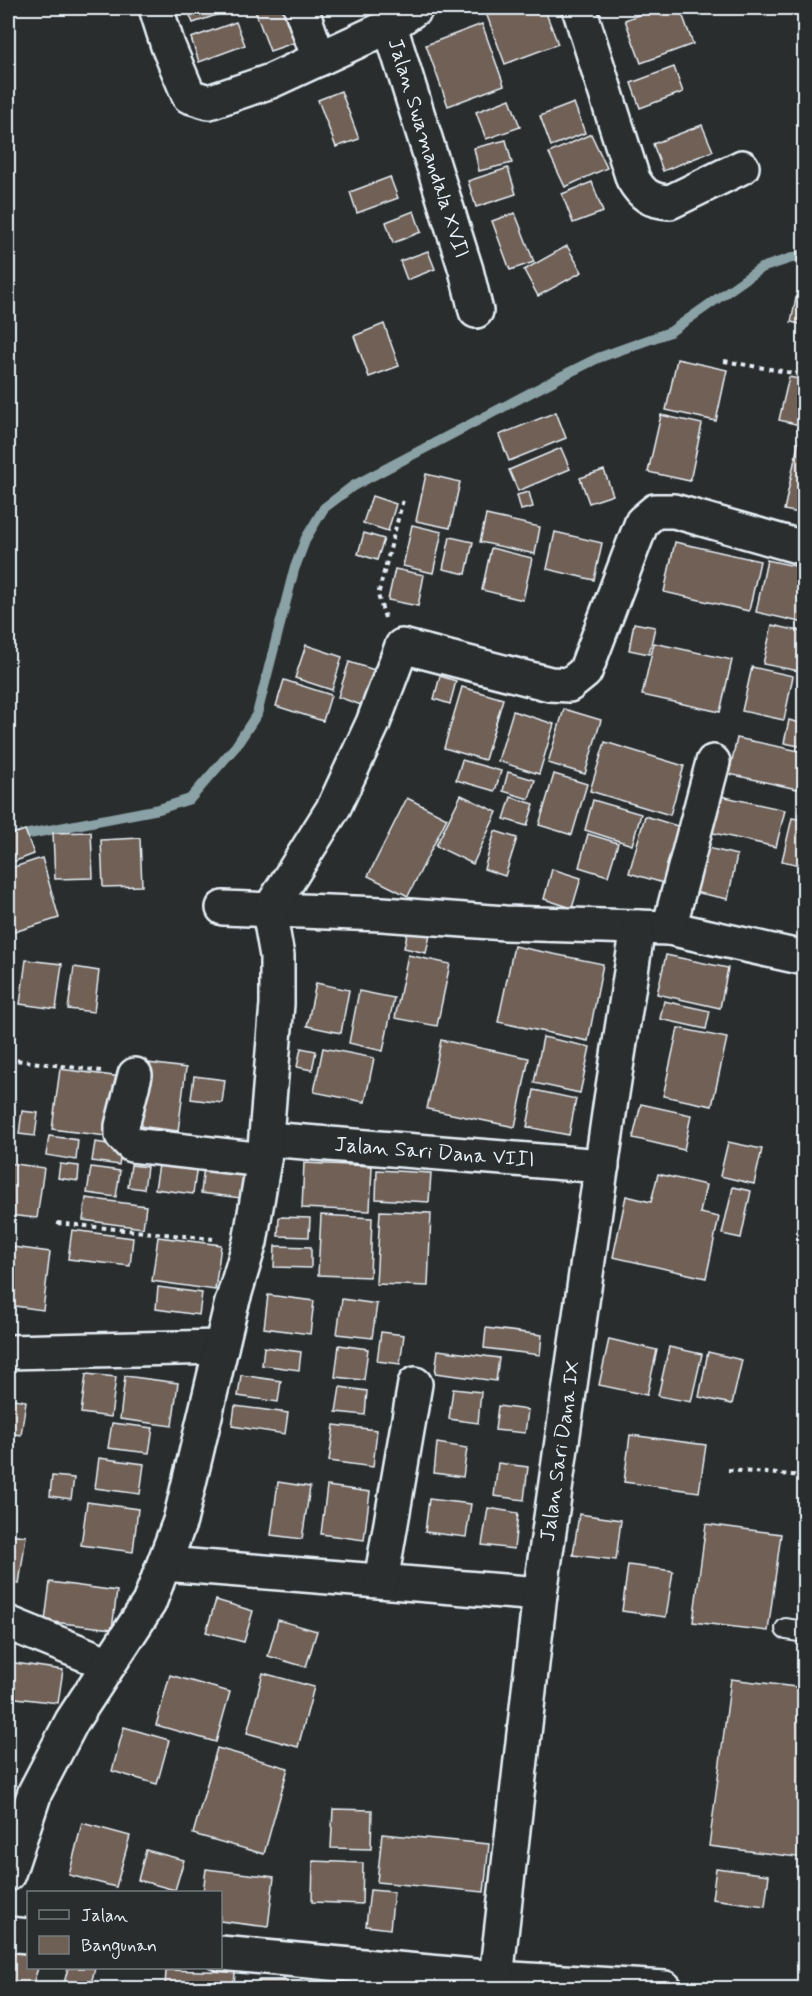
<svg xmlns="http://www.w3.org/2000/svg" width="812" height="1996" viewBox="0 0 812 1996" font-family="Mynerve,sans-serif">
<style>
.lines{fill:none;stroke-linecap:round;stroke-linejoin:round}
.stream{stroke:#8aa1a5;stroke-width:10}
.building{fill:#6f6056;stroke:#e8f1f8;stroke-width:1.5}
.service-casing{stroke:#e8f1f8;stroke-width:24}
.minor-casing{stroke:#e8f1f8;stroke-width:38}
.path{stroke:#e8f1f8;stroke-width:4;stroke-dasharray:4.5 4.5;stroke-linecap:butt}
.service{stroke:#2a2d2e;stroke-width:20}
.minor{stroke:#2a2d2e;stroke-width:33}
.labels{text-anchor:middle;dominant-baseline:central;stroke-width:5;stroke-linejoin:round;paint-order:stroke}
.street-label{font-size:21px;fill:#e8f1f8;stroke:#2a2d2e}
</style>
<rect width="100%" height="100%" fill="#2a2d2e"/>
<filter id="ink" filterUnits="userSpaceOnUse"><feTurbulence type="fractalNoise" baseFrequency=".0167" numOctaves="2"/><feDisplacementMap in="SourceGraphic" scale="12" xChannelSelector="R" yChannelSelector="G"/><feConvolveMatrix kernelMatrix="1 2 1 2 8 2 1 2 1" color-interpolation-filters="sRGB"/></filter>
<g filter="url(#ink)">
<g class="lines">
<path class="stream" d="M8,838l151,-29 31,-10 46,-53 21,-32 37,-144 12,-32 18,-30 29,-22 215,-113 30,-15 72,-26 91,-64 43,-14"/>
</g>
<g class="building">
<path d="M187,8h43l1,2 -38,13z"/>
<path d="M254,8h30l12,34 -26,9z"/>
<path d="M501,8h43l14,36 -53,20 -19,-51z"/>
<path d="M657,8h23l13,36 -52,19 -16,-43z"/>
<path d="M236,22l9,23 -46,17 -8,-24z"/>
<path d="M482,24l22,61 -56,21 -22,-61z"/>
<path d="M674,67l9,25 -43,16 -9,-25z"/>
<path d="M341,91l18,48 -23,8 -18,-47z"/>
<path d="M510,99l10,28 -34,12 -10,-27z"/>
<path d="M574,103l11,30 -34,13 -11,-30z"/>
<path d="M702,125l11,26 -50,20 -10,-27z"/>
<path d="M591,134l16,34 -42,19 -16,-34z"/>
<path d="M506,140l6,23 -33,8 -5,-23z"/>
<path d="M508,168l8,26 -40,13 -8,-26z"/>
<path d="M390,177l8,21 -41,15 -7,-21z"/>
<path d="M592,182l11,30 -30,11 -11,-29z"/>
<path d="M414,211l7,21 -28,11 -7,-21z"/>
<path d="M515,213l19,49 -24,8 -18,-49z"/>
<path d="M567,246l15,26 -44,24 -14,-26z"/>
<path d="M428,251l7,18 -28,11 -7,-19z"/>
<path d="M796,298l8,2v25l-13,-3z"/>
<path d="M384,324l15,42 -30,11 -15,-41z"/>
<path d="M677,359l50,11 -11,51 -50,-11z"/>
<path d="M789,377l15,3v46l-25,-6z"/>
<path d="M556,412l10,26 -57,23 -10,-26z"/>
<path d="M661,415l41,9 -12,57 -42,-9z"/>
<path d="M799,440l5,1v73l-20,-4z"/>
<path d="M561,448l9,21 -52,22 -9,-21z"/>
<path d="M604,470l9,25 -24,8 -9,-25z"/>
<path d="M426,474l34,8 -10,46 -34,-7z"/>
<path d="M529,492l4,15 -12,3 -4,-15z"/>
<path d="M372,496l24,8 -8,27 -25,-8z"/>
<path d="M486,515l54,12 -5,27 -55,-12z"/>
<path d="M412,525l30,7 -9,41 -30,-7z"/>
<path d="M555,532l47,11 -8,37 -47,-11z"/>
<path d="M364,533l20,6 -7,21 -19,-6z"/>
<path d="M450,537l23,5 -7,32 -23,-5z"/>
<path d="M675,542l85,19 -11,50 -85,-19z"/>
<path d="M491,548l41,10 -9,42 -41,-10z"/>
<path d="M767,560l37,8v55l-48,-11z"/>
<path d="M395,569l29,6 -6,31 -30,-6z"/>
<path d="M634,623l21,4 -6,27 -20,-4z"/>
<path d="M772,625l32,7 -5,39 -36,-7z"/>
<path d="M654,643l78,17 -12,52 -78,-17z"/>
<path d="M306,645l36,12 -10,33 -37,-12z"/>
<path d="M349,662l29,9 -11,36 -29,-10z"/>
<path d="M752,667l41,9 -9,44 -42,-9z"/>
<path d="M440,676l16,5 -6,23 -16,-5z"/>
<path d="M284,680l47,15 -8,26 -47,-15z"/>
<path d="M462,687l41,12 -18,61 -41,-12z"/>
<path d="M564,709l37,11 -16,54 -37,-11z"/>
<path d="M513,711l41,13 -15,50 -41,-13z"/>
<path d="M789,720l15,4v23l-20,-4z"/>
<path d="M737,738l67,14 -7,37 -68,-15z"/>
<path d="M605,742l79,24 -14,49 -80,-24z"/>
<path d="M462,760l39,11 -6,20 -39,-11z"/>
<path d="M508,772l27,8 -6,19 -26,-8z"/>
<path d="M554,774l33,10 -15,51 -33,-10z"/>
<path d="M803,792l1,1v19l-6,-1z"/>
<path d="M461,795l36,17 -24,52 -37,-18z"/>
<path d="M716,795l69,15 -9,37 -67,-15z"/>
<path d="M511,797l23,7 -7,22 -23,-7z"/>
<path d="M407,798l40,20 -39,78 -40,-20z"/>
<path d="M593,800l48,14 -9,31 -47,-15z"/>
<path d="M645,816l39,12 -17,56 -38,-11z"/>
<path d="M792,818l12,2v46l-22,-5z"/>
<path d="M25,830l9,24 -26,10v-28z"/>
<path d="M495,831l22,7 -12,38 -21,-7z"/>
<path d="M91,832l2,46 -38,1 -2,-46z"/>
<path d="M588,834l30,9 -10,33 -29,-9z"/>
<path d="M140,838l2,48 -39,1 -2,-47z"/>
<path d="M704,847l33,8 -9,44 -34,-7z"/>
<path d="M42,858l17,60 -48,15 -3,-12v-52z"/>
<path d="M552,869l29,9 -9,30 -28,-9z"/>
<path d="M408,930l22,5 -4,18 -22,-5z"/>
<path d="M514,946l89,18 -15,77 -90,-19z"/>
<path d="M408,955l42,9 -13,62 -42,-8z"/>
<path d="M666,955l62,13 -8,40 -63,-14z"/>
<path d="M26,960l36,4 -6,45 -36,-5z"/>
<path d="M74,967l25,4 -5,41 -26,-3z"/>
<path d="M316,983l33,7 -8,43 -34,-7z"/>
<path d="M359,991l35,7 -11,53 -34,-8z"/>
<path d="M664,1001l46,10 -4,18 -46,-10z"/>
<path d="M678,1028l49,10 -15,68 -49,-10z"/>
<path d="M543,1037l47,10 -10,46 -46,-10z"/>
<path d="M441,1040l88,18 -14,69 -88,-18z"/>
<path d="M301,1048l15,3 -4,19 -15,-3z"/>
<path d="M323,1048l51,10 -9,44 -51,-10z"/>
<path d="M148,1063l38,5 -8,63 -39,-5z"/>
<path d="M8,1064l3,1 -3,25z"/>
<path d="M60,1069l61,8 -8,60 -61,-8z"/>
<path d="M194,1076l31,4 -3,23 -31,-4z"/>
<path d="M534,1090l42,9 -7,36 -42,-8z"/>
<path d="M641,1104l50,11 -7,35 -51,-12z"/>
<path d="M22,1111l16,2 -3,23 -16,-2z"/>
<path d="M49,1136l29,4 -2,20 -30,-5z"/>
<path d="M95,1142l27,4 -3,19 -27,-4z"/>
<path d="M728,1142l34,7 -8,35 -34,-8z"/>
<path d="M205,1156l49,6 -5,37 -48,-6z"/>
<path d="M160,1159l37,6 -4,29 -38,-5z"/>
<path d="M8,1163l36,5 -7,50 -29,-3z"/>
<path d="M304,1163l68,3 -2,45 -68,-3z"/>
<path d="M60,1164l19,2 -1,15 -20,-3z"/>
<path d="M131,1165l16,2 -3,22 -16,-2z"/>
<path d="M91,1167l29,4 -4,26 -29,-4z"/>
<path d="M377,1170l54,3 -2,29 -53,-3z"/>
<path d="M658,1174l48,11 -6,28 19,4 -13,61 -93,-21 13,-61 25,6z"/>
<path d="M733,1187l18,4 -10,47 -19,-4z"/>
<path d="M86,1198l60,8 -3,22 -60,-8z"/>
<path d="M380,1211l51,2 -3,73 -52,-2z"/>
<path d="M321,1215l51,3 -2,59 -52,-2z"/>
<path d="M279,1217l31,1 -1,19 -31,-1z"/>
<path d="M72,1230l61,8 -3,28 -62,-7z"/>
<path d="M158,1237l63,8 -6,45 -63,-9z"/>
<path d="M275,1246l36,1v21l-37,-1z"/>
<path d="M13,1247l37,5 -7,58 -35,-5z"/>
<path d="M158,1287l44,6 -3,22 -43,-6z"/>
<path d="M268,1295l46,6 -4,33 -46,-6z"/>
<path d="M342,1299l35,5 -5,34 -35,-4z"/>
<path d="M486,1328l56,7 -2,20 -56,-7z"/>
<path d="M381,1332l23,3 -4,29 -23,-3z"/>
<path d="M609,1339l48,11 -10,45 -48,-10z"/>
<path d="M339,1345l29,4 -4,31 -29,-3z"/>
<path d="M264,1347l37,5 -2,18 -37,-5z"/>
<path d="M669,1347l33,7 -11,48 -33,-6z"/>
<path d="M438,1350l61,8 -3,23 -61,-8z"/>
<path d="M708,1352l34,8 -10,44 -33,-7z"/>
<path d="M86,1374l30,3 -5,40 -30,-4z"/>
<path d="M241,1375l40,6 -3,21 -40,-6z"/>
<path d="M125,1376l53,7 -6,43 -52,-7z"/>
<path d="M340,1387l27,4 -2,24 -29,-3z"/>
<path d="M453,1389l28,3 -3,31 -29,-4z"/>
<path d="M8,1398l18,3 -5,34 -13,-2z"/>
<path d="M235,1406l53,7 -3,21 -53,-8z"/>
<path d="M498,1406l30,4 -3,23 -30,-3z"/>
<path d="M112,1423l41,5 -4,25 -41,-5z"/>
<path d="M334,1425l43,5 -4,37 -44,-6z"/>
<path d="M630,1435l76,10 -7,47 -75,-10z"/>
<path d="M437,1443l30,5 -4,29 -29,-4z"/>
<path d="M99,1458l45,6 -4,30 -45,-6z"/>
<path d="M498,1463l30,4 -4,33 -30,-4z"/>
<path d="M52,1476l22,2 -3,21 -21,-3z"/>
<path d="M278,1482l32,5 -8,52 -31,-4z"/>
<path d="M327,1486l43,6 -6,48 -43,-6z"/>
<path d="M429,1499l42,5 -5,33 -41,-5z"/>
<path d="M87,1502l51,7 -5,43 -52,-7z"/>
<path d="M488,1508l30,5 -4,36 -32,-4z"/>
<path d="M579,1514l42,6 -5,40 -43,-5z"/>
<path d="M706,1524l75,10 -13,97 -75,-9z"/>
<path d="M8,1534l18,2 -7,48 -11,-2z"/>
<path d="M628,1565l45,6 -7,46 -44,-6z"/>
<path d="M50,1582l67,9 -5,38 -67,-8z"/>
<path d="M216,1600l37,11 -9,31 -38,-10z"/>
<path d="M278,1620l39,11 -11,36 -38,-11z"/>
<path d="M8,1662l55,8 -5,33 -50,-6z"/>
<path d="M263,1673l51,14 -16,60 -51,-14z"/>
<path d="M170,1675l60,17 -14,50 -60,-17z"/>
<path d="M731,1679l73,9v170l-95,-12z"/>
<path d="M124,1727l45,13 -12,44 -45,-13z"/>
<path d="M217,1748l71,20 -24,86 -71,-20z"/>
<path d="M333,1809l39,1 -1,39 -40,-1z"/>
<path d="M82,1823l48,13 -14,51 -47,-12z"/>
<path d="M382,1834l107,10 -5,48 -107,-10z"/>
<path d="M146,1850l38,10 -9,30 -37,-10z"/>
<path d="M313,1861l50,2 -1,41 -50,-2z"/>
<path d="M716,1868l53,7 -4,31 -53,-7z"/>
<path d="M206,1869l68,8 -6,50 -48,-6v-29h-17z"/>
<path d="M370,1890l24,2 -4,37 -24,-3z"/>
<path d="M15,1949l13,4v15h10l-6,19 -24,-7z"/>
<path d="M68,1968h27l-5,20 -27,-1z"/>
<path d="M166,1970l69,2 -1,16h-69z"/>
<rect x="259" y="1980" width="28" height="8"/>
</g>
<g class="lines">
<g class="service-casing">
<path id="service" d="M786,1629l18,3"/>
</g>
<g class="minor-casing">
<g id="minor">
<path d="M156,8l12,38 21,50 20,6 62,-21 119,-55 26,-18"/>
<path d="M301,8l18,51"/>
<path d="M579,8l54,171c9,16 18,22 37,23l72,-35"/>
<path id="s1" d="M390,26l76,244 10,41"/>
<path d="M223,908l159,6 123,9 164,5 135,30"/>
<path d="M669,928l44,-166"/>
<path d="M135,1075l-13,51v9l10,10 132,15"/>
<path id="s2" d="M267,1139l335,27"/>
<path d="M8,1352l213,-5"/>
<path d="M165,1564l375,30"/>
<path d="M381,1581l34,-197"/>
<path d="M8,1623l101,41"/>
<path d="M8,1874l27,-82 37,-71 77,-118 31,-82 51,-215 19,-64 14,-82 13,-156v-48l-8,-45 65,-104 39,-84 29,-77 148,38 19,1 16,-13 57,-150 13,-11h19l130,37"/>
<path d="M8,1934l20,2"/>
<path d="M220,1953l276,25 169,10"/>
<path id="s3" d="M496,1978l44,-384 71,-494 27,-173"/>
</g>
</g>
<g class="path">
<path d="M724,361l80,14"/>
<path d="M385,618l-7,-23 25,-95"/>
<path d="M8,1059l93,12"/>
<path d="M57,1223l156,16"/>
<path d="M728,1470l76,6"/>
</g>
<use href="#service" class="service"/>
<use href="#minor" class="minor"/>
</g>
</g>
<g class="labels">
<g class="street-label">
<text stroke="none"><textPath href="#s1" startOffset="128">Jalan Swamandala XVII</textPath></text>
<text stroke="none"><textPath href="#s2" startOffset="168">Jalan Sari Dana VIII</textPath></text>
<text stroke="none"><textPath href="#s3" startOffset="531">Jalan Sari Dana IX</textPath></text>
</g>
</g>
<rect width="812" height="1996" fill="none" stroke="#2a2d2e" stroke-width="30"/>
<rect x="15" y="15" width="782" height="1966" fill="none" stroke="#e8f1f8" stroke-width="2" filter="url(#ink)"/>
<rect x="27" y="1891" width="195" height="78" fill="#2a2d2e" stroke="#767b7f" stroke-width="1.5"/>
<rect x="39" y="1910" width="30" height="9" fill="#2a2d2e" stroke="#767b7f" stroke-width="1.5"/>
<text x="81" y="1921" font-size="18" fill="#e8f1f8">Jalan</text>
<rect x="39" y="1936" width="30" height="18" fill="#6f6056" stroke="#767b7f" stroke-width="1.5"/>
<text x="81" y="1951" font-size="18" fill="#e8f1f8">Bangunan</text>
</svg>
